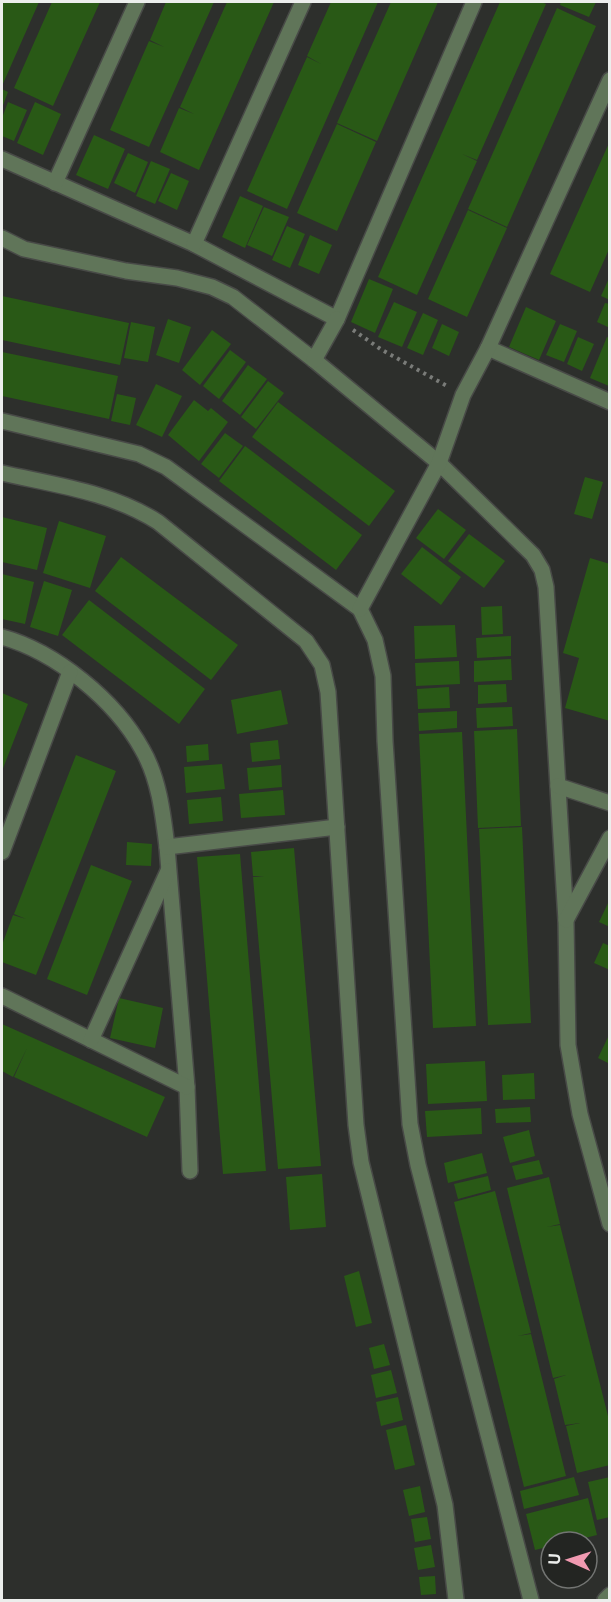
<svg xmlns="http://www.w3.org/2000/svg" width="611" height="1602" viewBox="0 0 611 1602" font-family="'Public Sans',sans-serif">
<style>
.building{fill:#295916}
.lines{fill:none;stroke-linecap:round;stroke-linejoin:round}
.minor-casing{stroke:#484a47;stroke-width:18}
.tertiary-casing{stroke:#484a47;stroke-width:18}
.path{stroke:#7a7c79;stroke-width:4;stroke-dasharray:3 4.5;stroke-linecap:butt}
.minor{stroke:#607559;stroke-width:15}
.tertiary{stroke:#607559;stroke-width:15}
</style>
<rect width="100%" height="100%" fill="#2d2f2c"/>
<g class="building">
<path d="M2,2h37l-37,84z"/>
<path d="M52,2h48l-47,104 -39,-18z"/>
<path d="M166,2h48l-65,145 -39,-17 39,-89 15,6 -14,-7z"/>
<path d="M227,2h47l-75,168 -39,-18 19,-44 15,6 -14,-7z"/>
<path d="M331,2h47l-91,207 -40,-18 60,-134 14,7 -14,-8z"/>
<path d="M391,2h47l-61,139 -40,-18z"/>
<path d="M500,2h41l5,2 -69,156 -15,-6 15,7 -60,134 -39,-18z"/>
<path d="M561,2h35l-7,15 -29,-12z"/>
<path d="M557,8l39,18 -89,201 -39,-18z"/>
<path d="M2,89l6,3 -6,16z"/>
<path d="M8,102l19,8 -13,31 -12,-5v-18z"/>
<path d="M35,102l26,12 -18,41 -26,-12z"/>
<path d="M337,124l39,18 -39,89 -40,-18z"/>
<path d="M94,135l31,14 -17,40 -32,-14z"/>
<path d="M610,141v106l-20,45 -40,-18z"/>
<path d="M128,153l20,9 -13,31 -21,-10z"/>
<path d="M151,161l19,8 -15,35 -19,-8z"/>
<path d="M171,173l18,8 -12,29 -19,-9z"/>
<path d="M240,196l23,10 -18,42 -23,-11z"/>
<path d="M264,207l25,10 -17,39 -25,-11z"/>
<path d="M468,210l39,18 -40,89 -39,-18z"/>
<path d="M287,226l18,8 -15,34 -18,-8z"/>
<path d="M310,235l22,10 -13,29 -21,-9z"/>
<path d="M610,276v24l-9,-4z"/>
<path d="M369,279l24,10 -18,44 -24,-11z"/>
<path d="M2,296l127,27 -9,42 -118,-25z"/>
<path d="M394,302l23,10 -15,35 -24,-10z"/>
<path d="M605,303l5,1v24l-13,-6z"/>
<path d="M526,307l30,14 -17,39 -30,-13z"/>
<path d="M423,313l15,7 -15,35 -16,-7z"/>
<path d="M168,319l23,8 -12,36 -23,-8z"/>
<path d="M131,322l24,5 -7,35 -24,-4z"/>
<path d="M442,324l17,8 -10,24 -17,-8z"/>
<path d="M560,324l17,7 -13,31 -18,-7z"/>
<path d="M212,330l19,14 -31,41 -18,-15z"/>
<path d="M578,337l16,7 -12,27 -15,-7z"/>
<path d="M607,337l3,1 -1,48 -19,-8z"/>
<path d="M230,350l16,12 -27,37 -16,-13z"/>
<path d="M2,352l116,24 -9,43 -107,-23z"/>
<path d="M248,365l19,14 -27,36 -18,-14z"/>
<path d="M268,381l16,12 -28,36 -15,-12z"/>
<path d="M156,384l26,12 -20,41 -26,-12z"/>
<path d="M117,394l19,4 -6,27 -19,-4z"/>
<path d="M194,400l14,11 3,-3 17,14 -29,39 -31,-26z"/>
<path d="M278,402l117,89 -26,35 -117,-89z"/>
<path d="M225,433l18,13 -24,32 -18,-14z"/>
<path d="M245,446l117,89 -26,35 -117,-89z"/>
<path d="M585,477l18,5 -11,37 -18,-5z"/>
<path d="M438,509l28,21 -22,29 -28,-21z"/>
<path d="M2,517l45,11 -10,42 -35,-8z"/>
<path d="M59,521l47,15 -16,52 -47,-15z"/>
<path d="M469,534l36,27 -21,27 -36,-27z"/>
<path d="M422,547l39,30 -20,28 -40,-31z"/>
<path d="M121,557l117,88 -27,35 -116,-89z"/>
<path d="M590,558l20,6v157l-45,-13 14,-50 -16,-5z"/>
<path d="M2,574l32,8 -9,42 -23,-5z"/>
<path d="M44,581l28,9 -14,46 -28,-9z"/>
<path d="M89,600l116,89 -26,35 -117,-89z"/>
<path d="M502,606l1,28 -21,1 -1,-28z"/>
<path d="M455,625l2,32 -42,2 -1,-33z"/>
<path d="M511,636v20l-34,2 -1,-20z"/>
<path d="M511,659l1,21 -38,2v-21z"/>
<path d="M459,661l1,23 -44,2 -1,-23z"/>
<path d="M506,684l1,18 -29,2v-19z"/>
<path d="M449,687l1,21 -32,1 -1,-20z"/>
<path d="M281,690l7,34 -51,10 -6,-34z"/>
<path d="M2,693l26,11 -26,67z"/>
<path d="M512,707l1,19 -36,2 -1,-20z"/>
<path d="M457,711v17l-38,3 -1,-18z"/>
<path d="M517,729l4,97 -43,2 -4,-97z"/>
<path d="M462,732l14,294 -43,2 -14,-294z"/>
<path d="M278,740l2,19 -28,3 -2,-19z"/>
<path d="M208,744l1,16 -22,2 -1,-16z"/>
<path d="M76,755l40,16 -80,204 -34,-13v-17l11,-30 13,4 -12,-5z"/>
<path d="M222,764l3,25 -39,4 -2,-26z"/>
<path d="M281,765l1,22 -33,3 -2,-22z"/>
<path d="M283,790l2,25 -44,3 -2,-24z"/>
<path d="M221,797l2,24 -34,3 -2,-24z"/>
<path d="M522,827l9,196 -43,2 -9,-196z"/>
<path d="M127,842l25,2 -1,22 -25,-1z"/>
<path d="M294,848l27,318 -43,3 -25,-292 11,-1h-11l-2,-24z"/>
<path d="M240,854l26,317 -43,3 -26,-317z"/>
<path d="M91,865l41,16 -45,114 -40,-16z"/>
<path d="M610,899v28l-11,-5z"/>
<path d="M603,943l7,3v24l-16,-7z"/>
<path d="M119,998l44,10 -8,40 -45,-10z"/>
<path d="M2,1024l163,73 -18,40 -133,-60 13,-29 -14,29 -11,-6z"/>
<path d="M610,1033v31l-12,-6z"/>
<path d="M485,1061l2,40 -59,3 -2,-40z"/>
<path d="M534,1073l1,26 -32,1 -1,-25z"/>
<path d="M530,1107l1,15 -35,1 -1,-14z"/>
<path d="M481,1108l1,26 -55,3 -2,-26z"/>
<path d="M529,1130l6,26 -25,7 -7,-26z"/>
<path d="M482,1153l5,20 -39,10 -4,-20z"/>
<path d="M539,1160l4,14 -27,6 -4,-14z"/>
<path d="M322,1174l4,53 -36,3 -4,-53z"/>
<path d="M488,1176l3,14 -33,9 -4,-15z"/>
<path d="M549,1177l11,47 -13,3 13,-2 50,199v41l-33,8 -11,-47 14,-3 -15,2 -11,-46 12,-4 -13,3 -46,-190z"/>
<path d="M495,1191l36,142 -13,3 13,-2 35,142 -42,11 -70,-285z"/>
<path d="M359,1271l13,52 -16,4 -12,-51z"/>
<path d="M384,1344l6,21 -16,4 -5,-21z"/>
<path d="M391,1370l6,23 -21,5 -5,-23z"/>
<path d="M398,1397l5,23 -22,6 -5,-24z"/>
<path d="M406,1425l9,40 -20,5 -9,-40z"/>
<path d="M574,1477l5,18 -55,14 -4,-18z"/>
<path d="M610,1477v40l-13,3 -9,-38z"/>
<path d="M420,1486l5,26 -16,4 -6,-26z"/>
<path d="M588,1498l9,37 -28,7h-18v4l-16,4 -9,-36z"/>
<path d="M427,1517l4,22 -16,3 -4,-23z"/>
<path d="M431,1545l4,22 -17,3 -4,-22z"/>
<path d="M435,1576l1,18 -15,1 -2,-18z"/>
</g>
<g class="lines">
<g class="minor-casing">
<g id="minor">
<path d="M2,159l192,85 143,75 137,-317"/>
<path d="M55,183l82,-181"/>
<path d="M2,238l22,11 102,22 51,7 35,9 21,10 81,63 125,103 94,92 9,15 4,17 20,334 2,124 12,69 30,110"/>
<path d="M194,244l109,-242"/>
<path d="M488,348l122,54"/>
<path d="M314,360l23,-41"/>
<path d="M2,421l137,33 27,13 194,142 15,31 8,36 2,65 25,383 8,41 113,435"/>
<path d="M360,609l79,-146 24,-68 25,-47 122,-268"/>
<path d="M2,637c54,15 113,63 140,112 17,29 21,65 25,98l20,240 3,84"/>
<path d="M558,786l52,17"/>
<path d="M167,847l170,-20"/>
<path d="M2,852l68,-180"/>
<path d="M566,920l44,-82"/>
<path d="M2,996l185,91"/>
<path d="M91,1040l77,-169"/>
<path d="M605,1600l5,-5"/>
</g>
</g>
<g class="tertiary-casing">
<path id="tertiary" d="M2,473c53,12 109,19 156,49l148,119 16,24 6,27 28,433 5,37 84,343 11,95"/>
</g>
<path class="path" d="M353,330l29,20 65,36"/>
<use href="#minor" class="minor"/>
<use href="#tertiary" class="tertiary"/>
</g>
<rect width="611" height="1602" fill="none" stroke="#eceeec" stroke-width="6"/>
<g transform="translate(569 1560) rotate(273)"><circle r="28" fill="#232522" stroke="#737573" stroke-width="1.5"/>
<path d="M0-4.5L10 22L0 15L-10 22Z" fill="#f19ab1"/>
<text y="-9" font-size="16" font-weight="bold" text-anchor="middle" fill="#eceeec">U</text>
</g>
</svg>
